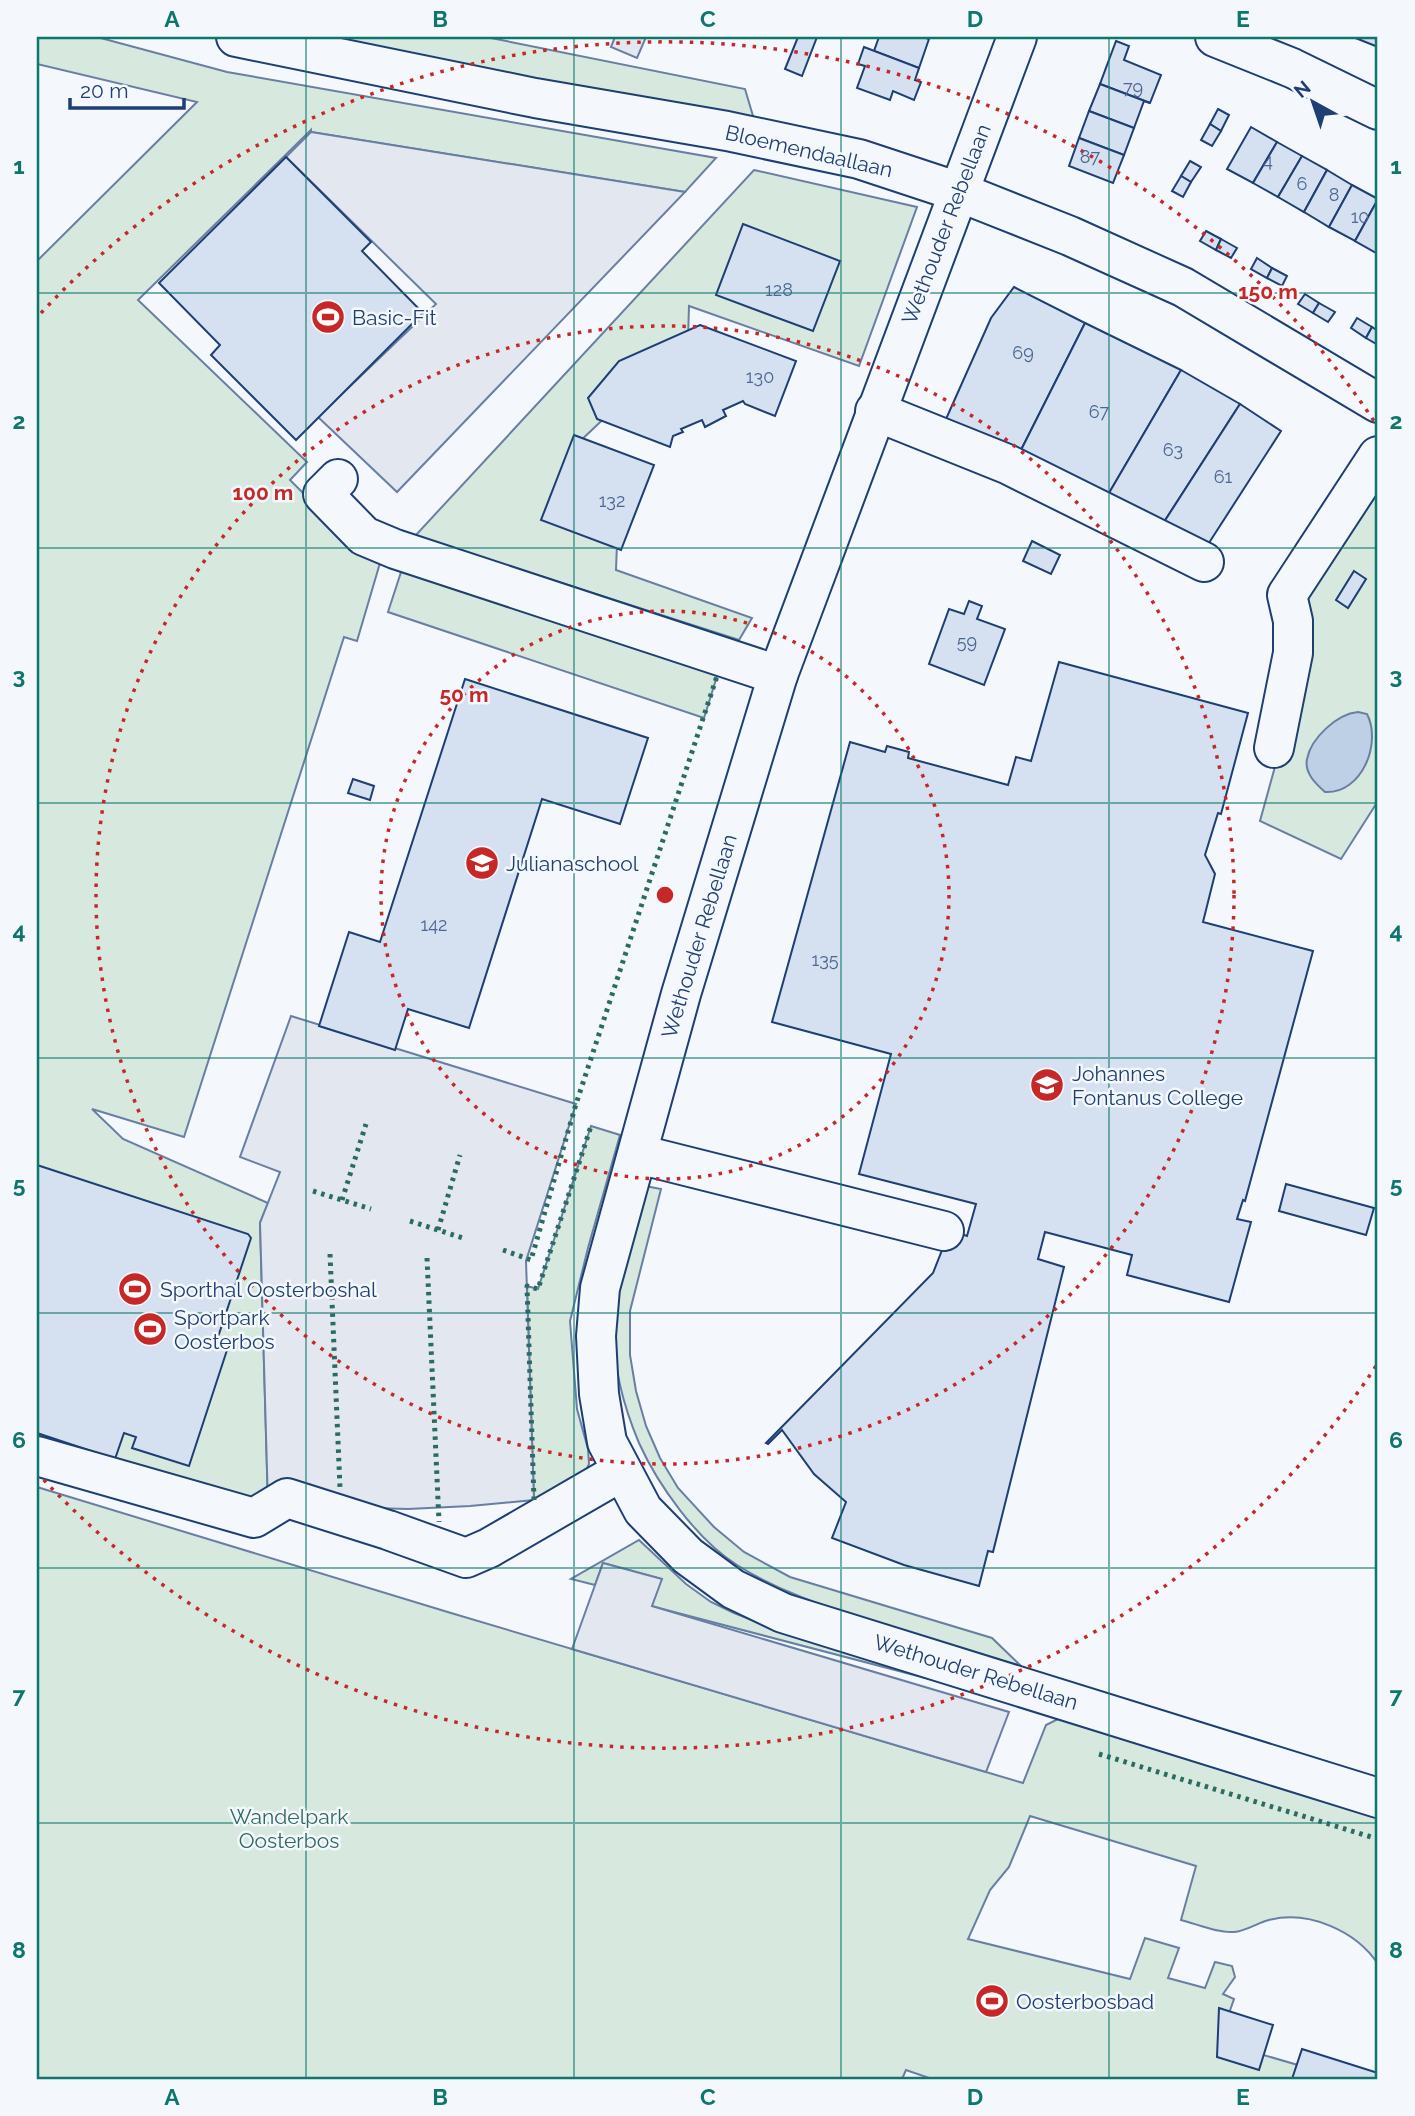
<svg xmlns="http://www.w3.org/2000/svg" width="1415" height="2116" viewBox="0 0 1415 2116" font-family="Raleway,sans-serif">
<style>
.green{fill:#d7e8df;stroke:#687fa3;stroke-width:2}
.parking{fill:#e3e8f0;stroke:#687fa3;stroke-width:2}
.water{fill:#bed0e5;stroke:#687fa3;stroke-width:2}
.building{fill:#d5e0f0;stroke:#1d3f73;stroke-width:2}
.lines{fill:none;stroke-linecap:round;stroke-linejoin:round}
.minor-casing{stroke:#1d3f73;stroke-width:42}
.minor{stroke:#f4f7fb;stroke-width:38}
.hedge{stroke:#2c6c60;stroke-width:5;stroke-dasharray:3.5 5;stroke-linecap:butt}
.grid{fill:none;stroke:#0f766e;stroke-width:2;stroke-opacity:0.55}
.ring{fill:none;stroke:#c62828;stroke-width:3.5;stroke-dasharray:3.5 7}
.labels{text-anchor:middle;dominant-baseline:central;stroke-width:5;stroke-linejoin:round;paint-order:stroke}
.number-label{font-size:18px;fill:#4b6792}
.street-label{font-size:21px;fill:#1d3f73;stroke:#f4f7fb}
.poi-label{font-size:21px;fill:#1d3f73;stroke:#f4f7fb;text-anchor:start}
.park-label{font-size:21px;fill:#2c6c60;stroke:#f4f7fb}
.centre{fill:#c62828;stroke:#f4f7fb;stroke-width:3.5}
.ring-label{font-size:21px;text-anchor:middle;font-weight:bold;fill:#c62828;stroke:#f4f7fb;stroke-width:5;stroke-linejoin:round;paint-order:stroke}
.neatline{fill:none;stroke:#0f766e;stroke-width:2.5}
.grid-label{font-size:23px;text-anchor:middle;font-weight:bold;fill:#0f766e}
</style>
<rect width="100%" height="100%" fill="#f4f7fb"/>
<g class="green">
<path d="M37,37h60l130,35 489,86 -31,34 -374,-60v-2l-173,170 169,162 -17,18 70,70 20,13 -23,78 -13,-4 -160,500 -92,-28 31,30 145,64 -8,20 8,282 -231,-70v-1174l160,-159 -160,-38z"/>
<path d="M252,37h234l259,52 11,37z"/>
<path d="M754,170l163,37 -58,159 -170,-60 -1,33 -111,105 40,99 -1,27 136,48 -13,22 -324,-104z"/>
<path d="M1378,485v316l-37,58 -81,-38 48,-174 4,-25 -5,-29z"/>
<path d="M402,569l316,104 -14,45 -316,-106z"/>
<path d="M591,1126l29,9 -32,113 -18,73 7,88 11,40 1,15 -4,9 -51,27 -7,-214 11,3z"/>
<path d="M645,1186l16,3 -31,122v44l6,36 10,35 14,32 18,30 36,39 30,25 46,25 202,61 29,28c-51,-15 -102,-29 -152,-46 -46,-14 -91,-29 -132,-55 -40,-25 -79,-80 -98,-122 -17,-40 -28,-85 -25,-129 3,-43 20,-87 31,-128z"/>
<path d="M37,1487l414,126 572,170 23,-58 14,-7 318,96v150c-22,-33 -69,-54 -109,-44 -12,3 -23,11 -35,12 -17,1 -37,-8 -53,-12l15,-54 -166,-50 -21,51 -19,23 -22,49 162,40 15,-41 34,10 -11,30 37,10 10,-26 17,4 3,11 -12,17 11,5 -15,43 127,37h-414l-26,-9 -4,9h-865z"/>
<path d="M639,1540l47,44 25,18 23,11 44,17 201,62 -328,-86 10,-27 -58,-16 -8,22 -24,-6z"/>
</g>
<g class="parking">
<path d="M615,37h31l-9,21 -26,-11z"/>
<path d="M311,132l374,60 -288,300 -79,-75 118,-113 -150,-147z"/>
<path d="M291,1016l285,88 -50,157 8,239 -64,6 -62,3 -140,-4 -8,-282 20,-51 -40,-15z"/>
<path d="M603,1563l59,16 -10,27 357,106 -23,60 -414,-123z"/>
</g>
<path class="water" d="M1358,712l9,2c15,29 -5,80 -42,78 -9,-8 -21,-19 -18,-33 4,-21 30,-45 51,-47z"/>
<g class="building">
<path d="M798,37h19l-15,39 -17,-7z"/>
<path d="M879,37h44l6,2 -10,29 -45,-17z"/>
<path d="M1353,37h25v10z"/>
<path d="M1116,41l13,5 -5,14 37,15 -11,28 -50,-19z"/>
<path d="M864,47l55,21 -4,12 6,2 -7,18 -21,-9 -3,9 -33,-12 8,-22 -7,-2z"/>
<path d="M1100,84l50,19 -6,-2 -10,27 -45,-17z"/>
<path d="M1218,109l11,6 -8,16 -11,-7z"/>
<path d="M1089,111l45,17 -10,27 -45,-17z"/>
<path d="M1210,124l11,7 -9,15 -11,-6z"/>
<path d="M1251,127l26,15 -24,41 -26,-14z"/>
<path d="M1079,138l45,17 -11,28 -44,-17z"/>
<path d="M1277,142l25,14 -24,41 -25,-14z"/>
<path d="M1302,156l25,14 -23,42 -26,-15z"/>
<path d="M286,157l85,85 -9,9 61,62 -127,127 -85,-85 9,-10 -61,-62z"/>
<path d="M1190,161l11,6 -10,15 -10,-6z"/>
<path d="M1327,170l25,15 -23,42 -25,-15z"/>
<path d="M1181,176l10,6 -8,15 -11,-6z"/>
<path d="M1352,185l26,14 -23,42 -26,-14z"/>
<path d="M1378,199v55l-23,-13z"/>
<path d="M743,224l97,37 -27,70 -97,-36z"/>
<path d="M1206,231l15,8 -5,11 -16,-9z"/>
<path d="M1221,239l16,9 -6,10 -15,-8z"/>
<path d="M1257,258l15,10 -5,10 -16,-9z"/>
<path d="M1272,268l15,8 -5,10 -15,-8z"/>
<path d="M1014,287l71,36 -65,129 -74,-33 45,-101z"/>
<path d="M1305,294l14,9 -6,10 -15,-9z"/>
<path d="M1319,303l16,9 -7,10 -15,-9z"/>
<path d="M1357,318l15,9 -6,11 -15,-10z"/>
<path d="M1085,323l96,47 -72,123 -89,-41z"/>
<path d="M700,325l96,36 -21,55 -30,-12 -2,-3 -20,9 3,6 -21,11 -3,-7 -21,9 2,3 -10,4 -3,11 -73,-28 -9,-21 31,-37z"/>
<path d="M1372,327l6,4v14l-12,-7z"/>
<path d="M1181,370l59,34 -76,118 -55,-29z"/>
<path d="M1240,404l41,27 -74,115 -43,-24z"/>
<path d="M574,435l80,30 -33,85 -80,-30z"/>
<path d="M1032,541l28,14 -9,19 -28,-13z"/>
<path d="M1354,571l12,8 -18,29 -12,-8z"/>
<path d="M969,601l13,5 -5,13 28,10 -21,56 -55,-21 20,-55 15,5z"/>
<path d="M1059,662l189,51 -27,101 -3,-1 -13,42 10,19 -12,48 110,29 -68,250 -2,-1 -6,19 14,3 -22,80 -102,-27 5,-20 -87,-23 -7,27 26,8 -71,285 -5,-1 -9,35 -75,-21 -72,-27 14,-36 -32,-28 -32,-44 -14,14 -2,-1 167,-170 17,-43 17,6 9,-32 -117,-30 32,-120 -119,-32 78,-280 35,10 2,-6 22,6 -1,6 100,27 8,-28 15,4z"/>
<path d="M465,679l183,59 -28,86 -78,-25 -73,229 -61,-19 -13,41 -76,-24 30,-94 31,10z"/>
<path d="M353,779l21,7 -4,14 -22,-7z"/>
<path d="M37,1165l211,69 3,4 -34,102 12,4 -40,122 -57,-18 4,-11 -12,-4 -9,26 -78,-26z"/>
<path d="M1286,1184l88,24 -8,27 -87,-24z"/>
<path d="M1219,2008l54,17 -14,45 -42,-13z"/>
<path d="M1302,2049l76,24v6h-86z"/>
</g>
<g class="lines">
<g class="minor-casing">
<g id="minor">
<path d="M236,37l299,61 192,33 132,28 100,33 111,44 113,51 195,116"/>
<path d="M1017,37l-239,638 -97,319 -81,294 -4,48 3,58 8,48 36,68 45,46 45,33 50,24 595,185"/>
<path d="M1215,37l77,31 86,42"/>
<path d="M875,411l132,53 197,98"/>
<path d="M338,479l-15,15 41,42 31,13 383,126"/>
<path d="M1274,748l19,-95v-32l-6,-26 91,-139"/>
<path d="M638,1154l306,77"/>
<path d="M37,1456l217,62 33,-20 101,32 78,28 23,-10 133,-77"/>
</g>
</g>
<use href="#minor" class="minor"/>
<g class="hedge">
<path d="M313,1191l58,18"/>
<path d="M342,1200l24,-76"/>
<path d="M410,1221l56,18"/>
<path d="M438,1230l22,-75"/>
<path d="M503,1250l28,10 45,-156 142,-431"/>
<path d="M330,1254l10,234"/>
<path d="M427,1258l12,264"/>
<path d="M534,1500l-7,-214 11,3 53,-163"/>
<path d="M1099,1754l279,85"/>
</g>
</g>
<path class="grid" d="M306,37v2042M574,37v2042M841,37v2042M1109,37v2042M37,293h1341M37,548h1341M37,803h1341M37,1058h1341M37,1313h1341M37,1568h1341M37,1823h1341"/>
<g class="ring">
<circle cx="665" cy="895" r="284"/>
<circle cx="665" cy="895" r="569"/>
<path d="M1376 1366A853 853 0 0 1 41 1477M41 313A853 853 0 0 1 1376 424"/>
</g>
<defs>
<g id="stadium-disc" transform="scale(1.75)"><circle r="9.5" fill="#c62828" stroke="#f4f7fb"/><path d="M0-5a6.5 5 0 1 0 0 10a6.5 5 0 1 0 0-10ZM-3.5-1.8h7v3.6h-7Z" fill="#fff"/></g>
<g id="school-disc" transform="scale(1.75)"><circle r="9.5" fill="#c62828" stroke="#f4f7fb"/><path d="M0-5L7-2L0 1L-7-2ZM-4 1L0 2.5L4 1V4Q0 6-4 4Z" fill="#fff"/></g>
</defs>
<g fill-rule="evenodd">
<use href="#stadium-disc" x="328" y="317"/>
<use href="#school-disc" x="482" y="863"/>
<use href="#school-disc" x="1047" y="1085"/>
<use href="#stadium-disc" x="135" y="1289"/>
<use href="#stadium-disc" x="150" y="1329"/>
<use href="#stadium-disc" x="992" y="2001"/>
</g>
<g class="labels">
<g class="number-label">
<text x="1133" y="87">79</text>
<text x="1090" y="156">87</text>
<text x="1268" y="160">4</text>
<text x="1302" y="183">6</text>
<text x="1334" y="194">8</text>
<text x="1360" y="216">10</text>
<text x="779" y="289">128</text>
<text x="1023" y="352">69</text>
<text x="760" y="376">130</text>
<text x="1099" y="411">67</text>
<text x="1173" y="449">63</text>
<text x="1223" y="476">61</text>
<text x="612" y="500">132</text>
<text x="967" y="641">59</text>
<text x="434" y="924">142</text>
<text x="825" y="959">135</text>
</g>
<g class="street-label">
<text transform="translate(809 151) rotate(13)">Bloemendaallaan</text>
<text transform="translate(946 224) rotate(-69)">Wethouder Rebellaan</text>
<text transform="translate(699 936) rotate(-73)">Wethouder Rebellaan</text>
<text transform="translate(976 1672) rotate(17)">Wethouder Rebellaan</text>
</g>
<g class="poi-label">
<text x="352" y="317">Basic-Fit</text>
<text x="506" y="863">Julianaschool</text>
<text x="1072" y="1073">Johannes<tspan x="1072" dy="24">Fontanus College</tspan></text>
<text x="160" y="1289">Sporthal Oosterboshal</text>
<text x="174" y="1317">Sportpark<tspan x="174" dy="24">Oosterbos</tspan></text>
<text x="1016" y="2001">Oosterbosbad</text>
</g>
<g class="park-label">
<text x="289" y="1816">Wandelpark<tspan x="289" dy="24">Oosterbos</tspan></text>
</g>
</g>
<circle cx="665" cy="895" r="10" class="centre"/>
<g class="ring-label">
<text x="1268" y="299">150 m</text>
<text x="263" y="500">100 m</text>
<text x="464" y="702">50 m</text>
</g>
<rect width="1415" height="2116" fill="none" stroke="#f4f7fb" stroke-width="77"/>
<g transform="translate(1313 102) rotate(320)" stroke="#f4f7fb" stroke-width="5" paint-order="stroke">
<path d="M0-5L12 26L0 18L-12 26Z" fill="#1d3f73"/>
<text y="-10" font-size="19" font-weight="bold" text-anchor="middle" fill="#1d3f73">N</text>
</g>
<path d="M70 98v10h114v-10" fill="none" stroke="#1d3f73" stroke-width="3.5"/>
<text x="80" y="98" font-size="21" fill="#1d3f73" stroke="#f4f7fb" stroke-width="5" paint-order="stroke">20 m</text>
<rect x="38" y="38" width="1338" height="2040" class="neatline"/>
<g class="grid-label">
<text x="172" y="27">A</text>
<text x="440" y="27">B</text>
<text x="708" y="27">C</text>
<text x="975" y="27">D</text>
<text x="1243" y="27">E</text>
<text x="19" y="174">1</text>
<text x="1396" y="174">1</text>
<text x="19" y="429">2</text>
<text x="1396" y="429">2</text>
<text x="19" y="684">3</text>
<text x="1396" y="684">3</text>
<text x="19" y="939">4</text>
<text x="1396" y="939">4</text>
<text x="19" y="1193">5</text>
<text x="1396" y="1193">5</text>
<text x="19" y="1448">6</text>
<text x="1396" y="1448">6</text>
<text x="19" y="1703">7</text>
<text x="1396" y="1703">7</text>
<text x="19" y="1958">8</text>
<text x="1396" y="1958">8</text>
<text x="172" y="2105">A</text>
<text x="440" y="2105">B</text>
<text x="708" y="2105">C</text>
<text x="975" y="2105">D</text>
<text x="1243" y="2105">E</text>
</g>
</svg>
